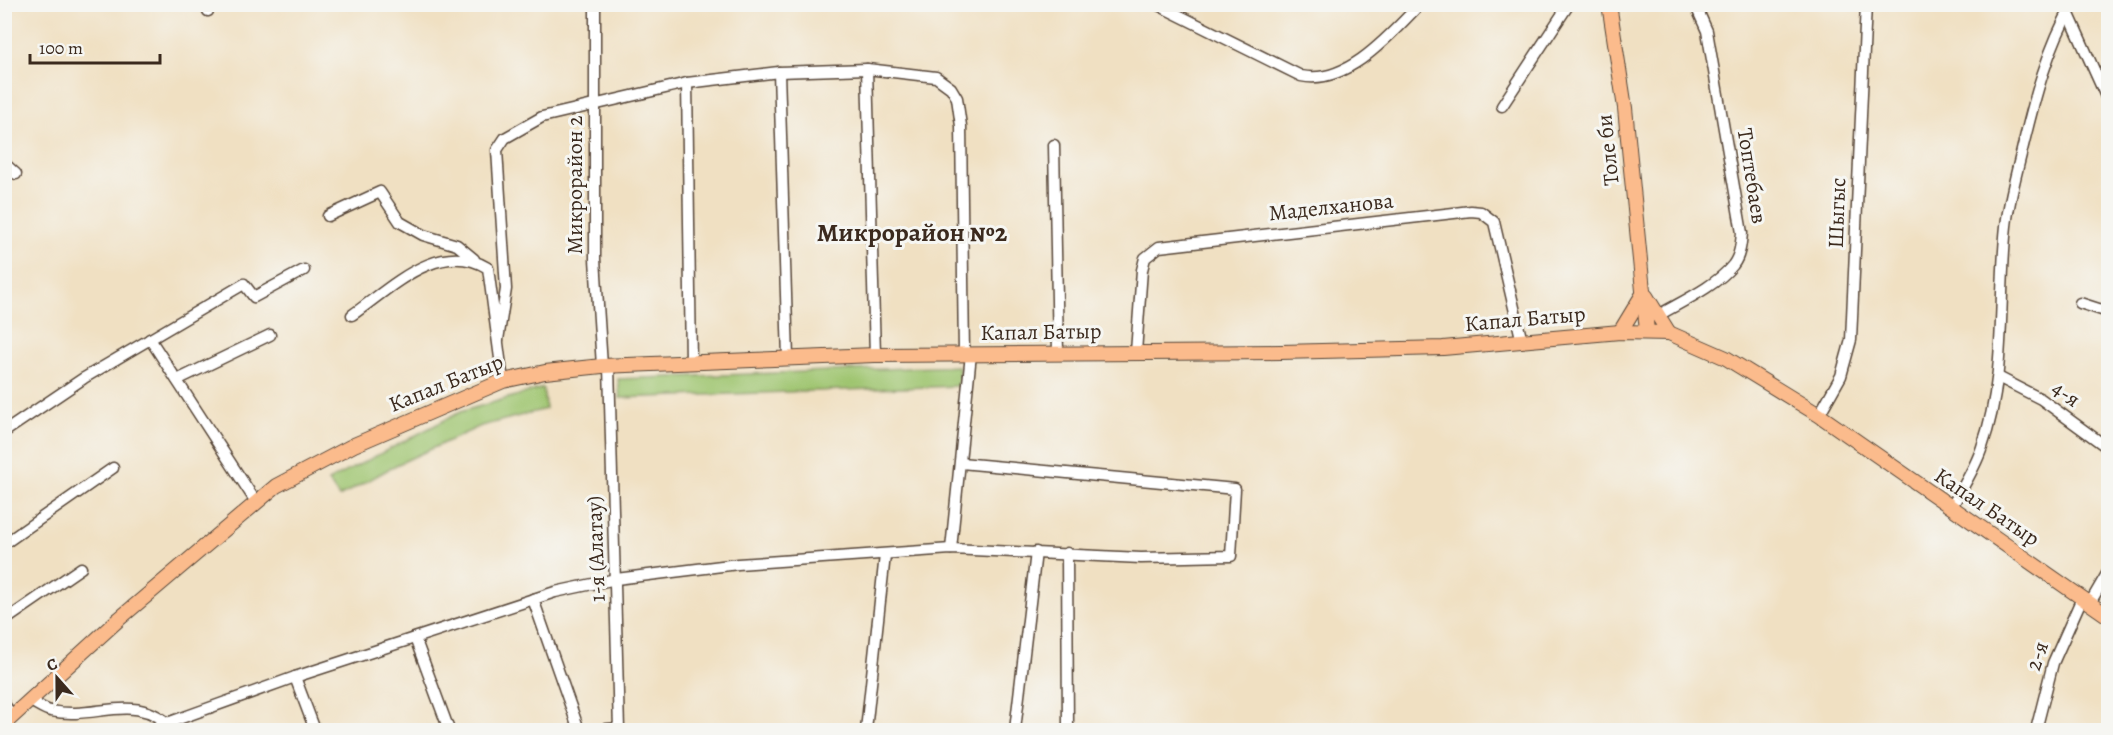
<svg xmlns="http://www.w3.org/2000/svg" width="2113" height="735" viewBox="0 0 2113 735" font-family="Alegreya,serif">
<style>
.green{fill:#9fc570;stroke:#6d7847;stroke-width:1.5}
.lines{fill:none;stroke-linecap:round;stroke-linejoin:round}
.minor-casing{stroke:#564537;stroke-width:13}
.major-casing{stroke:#564537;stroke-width:16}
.minor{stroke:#fff;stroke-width:10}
.major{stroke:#fbbb8c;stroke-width:14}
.labels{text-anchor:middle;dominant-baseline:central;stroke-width:6;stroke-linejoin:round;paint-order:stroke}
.street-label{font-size:22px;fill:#3b2a1e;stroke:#f6f6f2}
.quarter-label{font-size:26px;font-weight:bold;fill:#3b2a1e;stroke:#f6f6f2}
</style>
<rect width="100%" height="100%" fill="#f6f6f2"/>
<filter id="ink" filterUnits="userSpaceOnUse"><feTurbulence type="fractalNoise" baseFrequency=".0167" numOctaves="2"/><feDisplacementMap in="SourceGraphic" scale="12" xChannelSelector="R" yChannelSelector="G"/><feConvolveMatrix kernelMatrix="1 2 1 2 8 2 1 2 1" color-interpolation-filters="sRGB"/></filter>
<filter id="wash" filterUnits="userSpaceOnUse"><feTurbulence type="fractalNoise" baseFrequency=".008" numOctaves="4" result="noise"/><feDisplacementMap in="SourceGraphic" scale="24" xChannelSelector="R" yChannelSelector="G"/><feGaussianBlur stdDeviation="1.35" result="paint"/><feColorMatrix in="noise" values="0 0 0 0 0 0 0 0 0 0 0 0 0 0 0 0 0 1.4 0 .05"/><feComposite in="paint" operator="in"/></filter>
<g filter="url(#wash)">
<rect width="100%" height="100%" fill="#f0e0c2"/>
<g class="green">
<path d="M959,366l-1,20 -338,12 -2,-19z"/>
<path d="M543,388l3,21 -65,17 -85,39 -57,32 -11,-16 132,-69z"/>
</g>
</g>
<g filter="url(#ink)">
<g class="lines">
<g class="minor-casing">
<g id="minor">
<path d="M206,4l2,7"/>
<path d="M595,4v255l7,107"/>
<path d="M1156,4l145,72c46,10 90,-42 119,-72"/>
<path d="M2068,12l40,89"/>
<path d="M867,69l8,286"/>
<path d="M779,72l9,286"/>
<path d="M687,83l4,279"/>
<path d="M1502,106l67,-102"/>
<path d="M1054,145l4,208"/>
<path d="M4,163l12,11"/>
<path d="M328,216l52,-24 20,30 23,13 34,10 17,14"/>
<path d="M2080,303l28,9"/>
<path d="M352,315c39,-27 87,-77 136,-47l15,113"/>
<path d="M1657,316c24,-14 58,-29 76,-51 7,-9 8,-21 9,-32l-35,-202 -12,-27"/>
<path d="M150,339l106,163"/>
<path d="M498,340l8,-51 -9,-139 8,-12 37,-21 145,-34 92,-11 88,-3 69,8 15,11 6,10 4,28 3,228"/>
<path d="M1136,352l6,-82 3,-12 14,-11 312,-36 10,1 13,10 28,120"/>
<path d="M609,366l10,364"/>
<path d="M1998,377l43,22 67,49"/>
<path d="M177,380l93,-45"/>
<path d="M1819,415l22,-39 10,-36 15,-336"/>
<path d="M4,432l80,-54 160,-94 10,13 50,-27"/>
<path d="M1951,508c11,-20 24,-39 31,-61 25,-71 16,-147 24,-221 3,-27 11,-54 17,-80 12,-49 24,-97 50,-142"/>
<path d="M4,544l109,-76"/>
<path d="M951,549l20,-195"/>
<path d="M1067,553l1,177"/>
<path d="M533,599l46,131"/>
<path d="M2090,603l18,-31"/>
<path d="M4,621l77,-53"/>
<path d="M415,638l34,92"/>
<path d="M295,677l20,53"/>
<path d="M30,701c7,3 14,9 21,10 46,10 84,-22 124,19"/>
<path d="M4,704l9,13"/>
<path d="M148,730l147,-53 260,-85 61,-13 122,-15 213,-15 190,9 90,-2 4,-67 -274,-26"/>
<path d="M597,730l22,-2"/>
<path d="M866,730l19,-175"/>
<path d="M1015,730l21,-178"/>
<path d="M2036,730l17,-67 29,-65"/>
</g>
</g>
<g class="major-casing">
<g id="major">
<path d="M1609,4l16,104 22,223"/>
<path d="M1646,296l23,37"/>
<path d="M1620,332l23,-38"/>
<path d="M4,724l115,-105 157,-133 78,-41 149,-64 42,-9 57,-6 273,-11 406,-3 162,-4 177,-16 49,1 57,25 93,57 289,201"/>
</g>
</g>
<use href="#minor" class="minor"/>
<use href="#major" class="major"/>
</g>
</g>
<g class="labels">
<g class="street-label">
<text transform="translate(1608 150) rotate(-96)">Толе би</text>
<text transform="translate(1752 176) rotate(81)">Топтебаев</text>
<text transform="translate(575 185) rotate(-90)">Микрорайон 2</text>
<text transform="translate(1331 207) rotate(-6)">Маделханова</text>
<text transform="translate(1837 213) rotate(-88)">Шыгыс</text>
<text transform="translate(1525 319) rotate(-5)">Капал Батыр</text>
<text transform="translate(1041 332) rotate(-1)">Капал Батыр</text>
<text transform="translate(446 383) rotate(-22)">Капал Батыр</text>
<text transform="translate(2066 394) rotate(35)">4-я</text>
<text transform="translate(1987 507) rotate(34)">Капал Батыр</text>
<text transform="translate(596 549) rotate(-92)">1-я (Алатау)</text>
<text transform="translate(2037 656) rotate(-71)">2-я</text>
</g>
<g class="quarter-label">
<text x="912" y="232">Микрорайон №2</text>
</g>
</g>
<rect width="2113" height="735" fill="none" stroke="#f6f6f2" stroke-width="24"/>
<g transform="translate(57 678) rotate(339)" stroke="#f6f6f2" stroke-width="4.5" paint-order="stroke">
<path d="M0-4.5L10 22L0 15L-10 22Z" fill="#3b2a1e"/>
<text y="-9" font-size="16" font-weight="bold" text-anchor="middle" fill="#3b2a1e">С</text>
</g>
<path d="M30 54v9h130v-9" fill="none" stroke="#3b2a1e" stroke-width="3"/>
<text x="39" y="54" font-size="18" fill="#3b2a1e" stroke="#f6f6f2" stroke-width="4.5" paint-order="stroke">100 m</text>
</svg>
